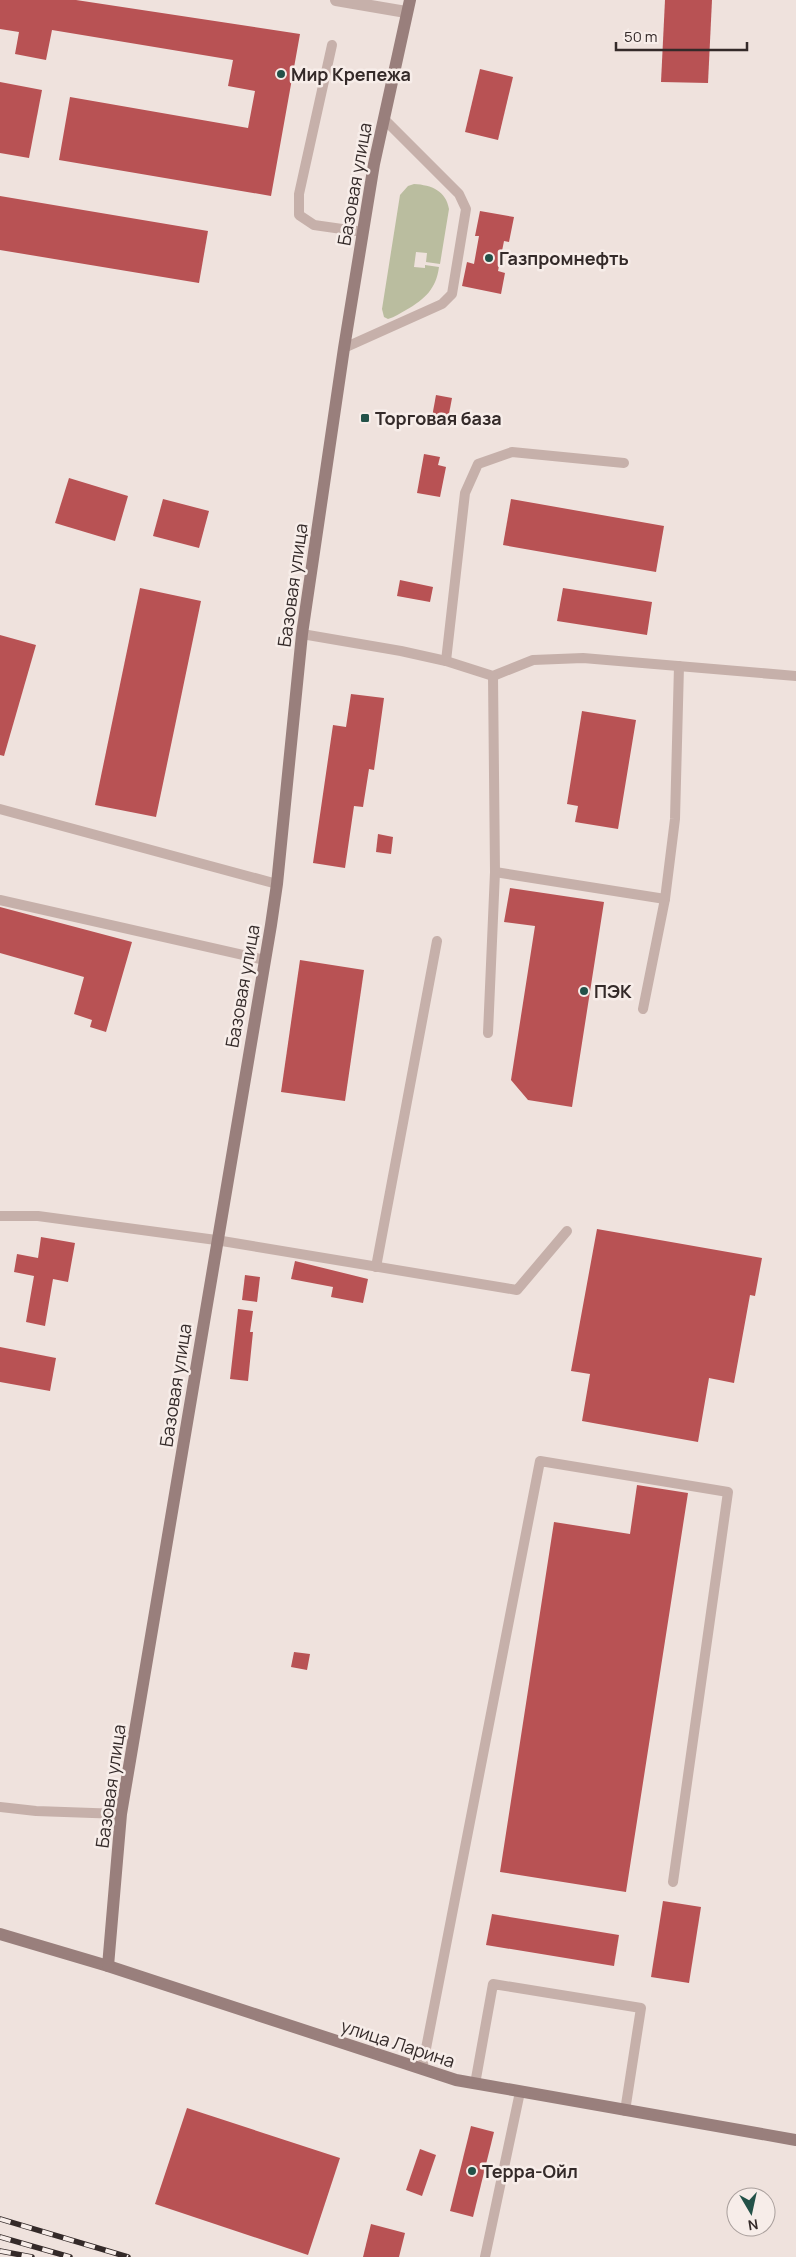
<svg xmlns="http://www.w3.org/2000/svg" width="796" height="2257" viewBox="0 0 796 2257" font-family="Manrope,sans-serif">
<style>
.green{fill:#babd9f}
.building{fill:#b85254}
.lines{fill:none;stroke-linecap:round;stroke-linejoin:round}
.lane{stroke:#c6b0aa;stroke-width:10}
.street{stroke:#c6b0aa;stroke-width:12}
.secondary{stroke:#997f7c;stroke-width:12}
.rail-casing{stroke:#342a29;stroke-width:5.5}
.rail{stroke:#f7ede9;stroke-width:4;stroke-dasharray:11;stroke-linecap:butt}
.poi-dot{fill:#235148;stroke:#f7ede9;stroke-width:2}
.labels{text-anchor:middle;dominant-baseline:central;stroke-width:5;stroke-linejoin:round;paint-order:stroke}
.poi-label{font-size:18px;font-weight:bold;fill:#342a29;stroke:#f7ede9;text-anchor:start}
.street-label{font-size:18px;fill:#342a29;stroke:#f7ede9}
</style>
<rect width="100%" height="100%" fill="#efe2dd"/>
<path class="green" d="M414,184c18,1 32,7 35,25l-9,55 -14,-2 1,-9 -11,-1 -2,15 11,1v-3l14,2c-3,22 -14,32 -33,43 -6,3 -11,7 -18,9l-4,-2 -2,-8 18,-114 8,-9z"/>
<g class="building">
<path d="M0,0h76l224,34 -29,162 -212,-36 11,-63 178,31 7,-37 -27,-5 5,-26 -181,-30 -6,30 -31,-6 4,-22 -19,-3z"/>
<path d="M665,0h47l-4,83 -47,-1z"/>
<path d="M480,69l33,8 -15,63 -33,-8z"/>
<path d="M0,82l42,8 -13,68 -29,-5z"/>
<path d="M0,196l208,35 -9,52 -199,-33z"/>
<path d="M480,211l34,6 -5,25 -5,-1 -6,30 7,2 -4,21 -39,-8 5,-24 7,2 5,-28h-4z"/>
<path d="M436,395l16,3 -4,21 -16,-2z"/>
<path d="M424,454l16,3 -2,8 8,2 -6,30 -23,-4z"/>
<path d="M69,478l59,18 -13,45 -60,-18z"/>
<path d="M163,499l46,12 -10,37 -46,-12z"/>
<path d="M511,499l153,27 -8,46 -153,-27z"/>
<path d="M400,580l33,7 -3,15 -33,-6z"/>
<path d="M140,588l61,13 -45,216 -61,-12z"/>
<path d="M563,588l89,14 -5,33 -90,-14z"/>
<path d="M0,635l36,10 -32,111 -4,-1z"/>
<path d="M351,694l33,4 -10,72 -5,-1 -6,38 -9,-1 -9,62 -32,-5 20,-138 13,2z"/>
<path d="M582,711l54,9 -18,109 -43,-7 3,-16 -11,-2z"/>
<path d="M378,834l15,3 -2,17 -15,-2z"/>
<path d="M510,888l94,14 -32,205 -44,-7 -17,-20 24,-154 -31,-4z"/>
<path d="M0,907l132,35 -26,90 -16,-5 2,-7 -18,-6 10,-37 -84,-24z"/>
<path d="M300,960l64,10 -19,131 -64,-9z"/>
<path d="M597,1229l165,29 -7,38 -5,-1 -16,88 -25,-5 -11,64 -116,-21 8,-47 -19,-3z"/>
<path d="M41,1237l34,6 -7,39 -15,-3 -8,47 -19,-4 8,-46 -20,-4 3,-18 21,4z"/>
<path d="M295,1261l73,18 -5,24 -32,-6 2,-10 -42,-8z"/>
<path d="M245,1275l15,2 -3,25 -15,-2z"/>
<path d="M238,1309l15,2 -3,21h3l-5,49 -18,-2z"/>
<path d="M0,1347l56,11 -6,33 -50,-9z"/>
<path d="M637,1485l51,8 -62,399 -126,-20 54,-350 76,12z"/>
<path d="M294,1652l16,2 -3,16 -16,-3z"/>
<path d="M663,1901l38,6 -12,76 -38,-6z"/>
<path d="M492,1914l127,21 -5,31 -128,-21z"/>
<path d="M187,2108l153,50 -32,97 -153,-51z"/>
<path d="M471,2126l23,6 -21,85 -23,-6z"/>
<path d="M420,2149l16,6 -14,41 -16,-6z"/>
<path d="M371,2224l34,9 -6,24h-36z"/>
</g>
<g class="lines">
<g class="lane">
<path d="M332,45l-33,149v21l15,10 49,7"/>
<path d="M344,348l98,-44 10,-10 14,-85 -7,-15 -75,-75"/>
<path d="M302,634l99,17 45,10 47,15 40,-16 50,-2 213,18"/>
<path d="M446,661l19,-168 13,-29 34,-12 112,11"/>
<path d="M0,809l277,75"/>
<path d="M495,872l170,27"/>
<path d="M0,900l265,60"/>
<path d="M643,1009l22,-110 10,-80 4,-153"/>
<path d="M488,1033l7,-161 -2,-196"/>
<path d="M0,1216h38l178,24 301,50 50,-59"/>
<path d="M376,1267l61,-326"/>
<path d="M0,1807l36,4 85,3"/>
<path d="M422,2069l118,-608 188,31 -55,390"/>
<path d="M475,2084l18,-100 148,24 -16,103"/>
<path d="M485,2257l35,-165"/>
</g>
<path class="street" d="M336,0l70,12"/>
<g class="secondary">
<path d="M0,1934l108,32 348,114 340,60"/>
<path d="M108,1966l13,-152 150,-889 6,-41 25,-250 42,-286 30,-184 36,-164"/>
</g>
<g class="rail-casing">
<g id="rail">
<path d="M0,2219l128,38"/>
<path d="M0,2237l70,20"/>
<path d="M0,2251l32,6"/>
</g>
</g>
<use href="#rail" class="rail"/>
</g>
<g class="poi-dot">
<circle cx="281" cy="74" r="5"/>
<circle cx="489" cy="258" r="5"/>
<rect x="360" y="413" width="10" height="10" rx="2.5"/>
<circle cx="584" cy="991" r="5"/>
<circle cx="472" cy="2171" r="5"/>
</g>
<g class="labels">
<g class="poi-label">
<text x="291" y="74">Мир Крепежа</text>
<text x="499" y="258">Газпромнефть</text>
<text x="375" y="418">Торговая база</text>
<text x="594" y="991">ПЭК</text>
<text x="482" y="2171">Терра-Ойл</text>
</g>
<g class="street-label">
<text transform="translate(354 184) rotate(-80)">Базовая улица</text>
<text transform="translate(292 585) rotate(-82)">Базовая улица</text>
<text transform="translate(242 986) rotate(-80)">Базовая улица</text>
<text transform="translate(175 1385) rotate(-81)">Базовая улица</text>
<text transform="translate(110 1786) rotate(-82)">Базовая улица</text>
<text transform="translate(398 2043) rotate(18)">улица Ларина</text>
</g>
</g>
<g transform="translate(751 2212) rotate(171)"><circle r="24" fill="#f7ede9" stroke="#a99f9c"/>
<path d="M0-4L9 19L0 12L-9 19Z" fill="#235148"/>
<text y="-8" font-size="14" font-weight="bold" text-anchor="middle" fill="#342a29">N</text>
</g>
<path d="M616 42v8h131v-8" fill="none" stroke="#342a29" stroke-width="2.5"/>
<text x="624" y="42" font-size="15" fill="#342a29" stroke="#f7ede9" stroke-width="4" paint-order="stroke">50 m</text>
</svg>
